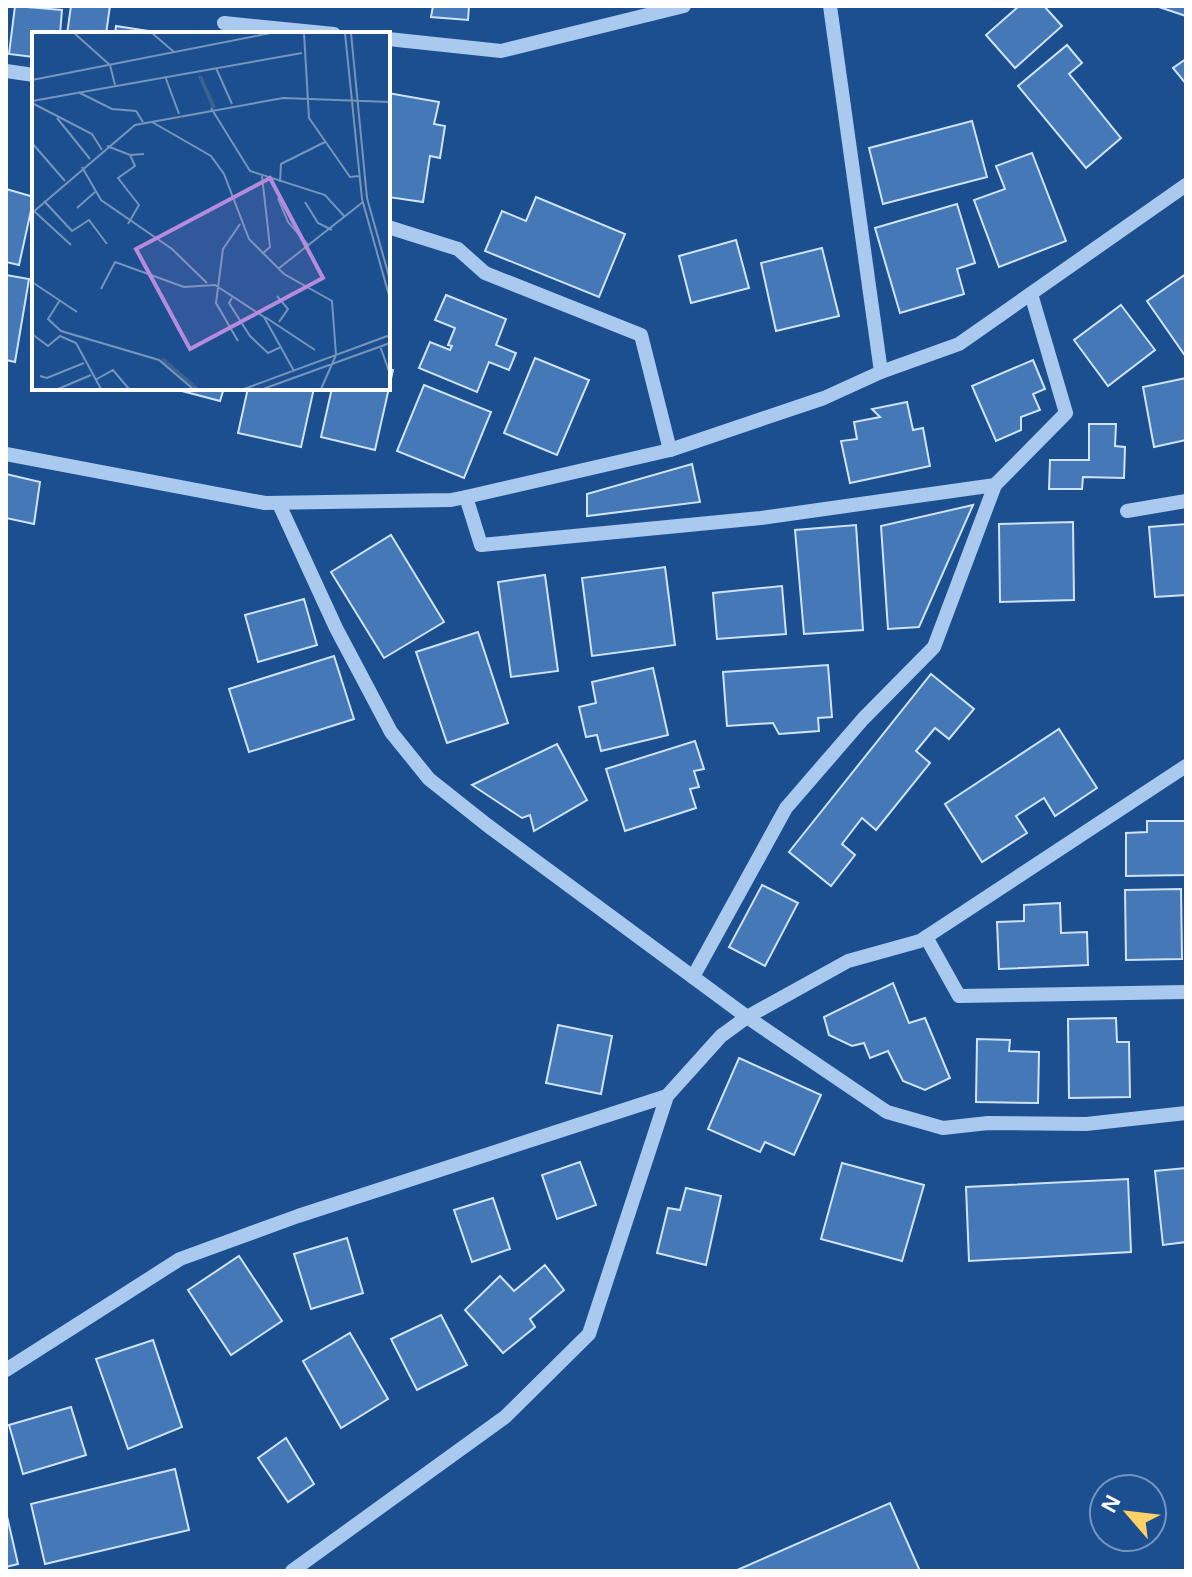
<svg xmlns="http://www.w3.org/2000/svg" width="1192" height="1577" viewBox="0 0 1192 1577" font-family="Helvetica,sans-serif">
<style>
.building{fill:#4478b7;stroke:#cfe3fa;stroke-width:2}
.lines{fill:none;stroke-linecap:round;stroke-linejoin:round}
.minor{stroke:#a9c9ee;stroke-width:14}
.inset-river{fill:none;stroke:#3c6290;stroke-width:4}
.inset-road{fill:none;stroke:#7695bc;stroke-width:2}
.view{fill:#b68bdc;fill-opacity:0.15;stroke:#b68bdc;stroke-width:4}
.inset-edge{fill:none;stroke:#fff;stroke-width:4}
</style>
<rect width="100%" height="100%" fill="#1b4f8f"/>
<g class="building">
<path d="M15,6l47,4 -2,24h-26v23l-25,-3z"/>
<path d="M71,6h39l-4,28h-39z"/>
<path d="M433,6h36l-1,14 -37,-3z"/>
<path d="M1019,6h25l18,20 -47,42 -29,-33z"/>
<path d="M1156,6h30v10z"/>
<path d="M116,26l52,8h-53z"/>
<path d="M1067,45l15,18 -13,11 52,64 -35,30 -68,-82z"/>
<path d="M1186,59v25l-13,-16z"/>
<path d="M388,93l51,9 -5,22 11,2 -5,32 -10,-2 -7,46 -35,-5z"/>
<path d="M972,121l15,56 -104,27 -14,-56z"/>
<path d="M1032,153l34,88 -67,26 -25,-67 31,-11 -9,-23z"/>
<path d="M6,189l28,8 -15,68 -13,-3z"/>
<path d="M536,197l89,37 -26,63 -114,-46 17,-40 24,10z"/>
<path d="M957,204l18,59 -18,6 7,25 -64,19 -25,-85z"/>
<path d="M736,240l13,48 -58,15 -12,-47z"/>
<path d="M822,248l17,68 -63,15 -15,-68z"/>
<path d="M1186,274v83l-39,-56z"/>
<path d="M6,275l23,4 -14,83 -9,-2z"/>
<path d="M446,295l60,24 -10,26 20,8 -7,17 -20,-8 -12,30 -58,-24 11,-26 20,8 2,-4 -4,-1 7,-17 -20,-8z"/>
<path d="M1121,305l34,45 -47,36 -34,-46z"/>
<path d="M535,358l54,22 -32,75 -53,-22z"/>
<path d="M1033,360l12,29 -12,5 7,16 -19,7v13l-25,11 -24,-55z"/>
<path d="M388,369l5,1 -18,80 -54,-13 11,-49h56z"/>
<path d="M1186,378v62l-32,7 -11,-60z"/>
<path d="M424,385l67,27 -27,66 -67,-27z"/>
<path d="M183,388h41l-4,13 -38,-10z"/>
<path d="M248,388h66l-13,59 -63,-14z"/>
<path d="M907,402l6,28 10,-2 7,38 -80,17 -9,-42 16,-2 -3,-17 26,-5 -8,-8z"/>
<path d="M1089,424h27l-1,22 10,1 -1,31 -41,-1 -1,12h-33l1,-29h39z"/>
<path d="M692,464l8,38 -113,14v-22z"/>
<path d="M6,474l34,8 -6,42 -28,-6z"/>
<path d="M973,505l-54,122 -31,2 -7,-103z"/>
<path d="M1073,522l1,78 -74,2 -1,-78z"/>
<path d="M1186,524v71l-31,2 -6,-70z"/>
<path d="M856,525l7,105 -59,4 -9,-104z"/>
<path d="M391,535l53,87 -60,36 -53,-86z"/>
<path d="M665,567l10,78 -83,11 -10,-78z"/>
<path d="M545,575l13,96 -47,6 -13,-95z"/>
<path d="M782,586l4,48 -69,5 -4,-46z"/>
<path d="M304,599l13,46 -59,17 -13,-47z"/>
<path d="M478,632l30,91 -61,20 -31,-91z"/>
<path d="M334,656l20,63 -105,33 -20,-63z"/>
<path d="M828,665l4,52 -14,1 1,13 -40,3 -6,-11 -46,3 -4,-54z"/>
<path d="M653,668l15,67 -67,16 -4,-16 -11,2 -7,-30 17,-4 -4,-21z"/>
<path d="M931,674l43,35 -25,30 -14,-11 -19,23 14,12 -54,67 -14,-12 -20,26 13,11 -24,31 -42,-34z"/>
<path d="M1059,729l38,59 -42,28 -11,-18 -28,18 11,17 -45,29 -37,-58z"/>
<path d="M695,741l9,28 -10,2 5,16 -9,2 6,19 -71,23 -19,-62z"/>
<path d="M557,744l30,56 -53,31 -4,-16 -8,3 -50,-33z"/>
<path d="M1147,821h39v54l-60,1v-43l21,-1z"/>
<path d="M762,885l36,18 -33,63 -36,-19z"/>
<path d="M1181,889l1,70 -56,1 -1,-70z"/>
<path d="M1060,903l1,30 26,-1 1,33 -89,4 -2,-47 27,-1v-16z"/>
<path d="M893,983l16,40 16,-5 25,60 -25,12 -22,-9 -15,-30 -18,7 -6,-15 -12,3 -23,-11 -5,-18z"/>
<path d="M1116,1018l1,24h12l1,55 -61,1 -1,-79z"/>
<path d="M558,1025l54,11 -11,58 -55,-11z"/>
<path d="M977,1039l33,1 -1,11 30,1 -1,51 -62,-1z"/>
<path d="M739,1058l82,37 -27,60 -29,-13 -5,10 -52,-23z"/>
<path d="M580,1162l16,43 -39,14 -15,-44z"/>
<path d="M842,1163l82,22 -22,76 -81,-22z"/>
<path d="M1186,1168v74l-23,3 -8,-74z"/>
<path d="M1128,1179l3,73 -162,9 -3,-74z"/>
<path d="M686,1188l35,8 -15,69 -49,-12 11,-45 12,2z"/>
<path d="M493,1198l17,51 -38,13 -18,-52z"/>
<path d="M347,1238l16,55 -52,16 -17,-55z"/>
<path d="M239,1256l43,65 -51,34 -43,-65z"/>
<path d="M545,1265l19,25 -34,29 5,8 -32,26 -38,-43 35,-34 14,15z"/>
<path d="M441,1315l26,50 -50,25 -26,-51z"/>
<path d="M350,1333l38,66 -47,29 -38,-67z"/>
<path d="M153,1340l29,87 -54,22 -32,-90z"/>
<path d="M71,1407l15,48 -63,19 -14,-49z"/>
<path d="M286,1438l28,46 -26,18 -30,-44z"/>
<path d="M175,1469l14,61 -144,34 -14,-60z"/>
<path d="M890,1503l30,68h-185z"/>
<path d="M6,1512l12,52 -12,3z"/>
</g>
<g class="lines">
<g class="minor">
<path d="M830,6l51,366"/>
<path d="M224,23l110,11"/>
<path d="M388,39l113,12 183,-45"/>
<path d="M6,71l28,4"/>
<path d="M388,227l70,22 27,24 156,62 29,115"/>
<path d="M6,454l259,49 186,-3 15,-3 204,-47 154,-52 57,-26 78,-28 227,-159"/>
<path d="M466,497l15,48 280,-27 234,-33 71,-72 -35,-119"/>
<path d="M279,504l57,124 55,104 38,47 58,46 260,192 140,95 56,16 45,-5 98,1 100,-11"/>
<path d="M1127,511l59,-10"/>
<path d="M926,937l33,59 227,-4"/>
<path d="M693,977l93,-169 77,-89 71,-72 61,-162"/>
<path d="M6,1370l174,-111 118,-43 369,-120"/>
<path d="M292,1571l213,-154 84,-83 78,-238 54,-60 26,-19 101,-56 72,-20 266,-175"/>
</g>
</g>
<g transform="translate(32 32)">
<rect width="358" height="358" fill="#1b4f8f"/>
<path class="inset-river" d="M168,44l14,32M130,327l35,30"/>
<path class="inset-road" d="M42,1l36,32 5,20M120,1l22,19M272,1l5,85 41,59 9,-1M313,1l17,166 28,100M319,1l16,165 23,82M184,36l16,36M133,44l14,38M0,48l239,-47M46,60l34,17 24,2 7,11M0,69l270,-48M0,71l60,31 10,16M179,76l39,63 75,24 20,22M25,86l33,41M120,90l59,34 13,18 25,65 35,35 48,27 4,54 -15,34M0,111l33,38M75,114l23,9 14,-1M50,135l19,33 71,49 35,34M248,150l1,-18 44,-22M246,166l10,24 21,24M12,169l28,30 17,-11 18,24M273,170l13,21 14,7M45,176l18,-16M2,179l37,34M0,181l103,-88 148,-27 107,4M96,192l11,-19 -21,-27 17,-12 -5,-11M230,222l8,-7 -8,-71M246,237l85,-67M0,250l45,30M69,257l14,-27 69,25 31,-2 49,32 30,54M245,264l11,13 -9,13M200,266l-3,5 21,33 18,17 13,-6M28,268l-12,19 13,12 98,29 34,29M233,285l50,33M0,302l16,12 12,-10 16,7 25,46M206,309l-22,-38 7,-54 17,-25M348,314l10,28M8,344l7,2 37,-15M63,348l18,-10 16,19M26,357l33,-14M212,357l146,-54M231,357l127,-46"/>
<path class="view" d="M238,146l53,100 -133,71 -54,-100z"/>
<rect width="358" height="358" class="inset-edge"/>
</g>
<rect width="1192" height="1577" fill="none" stroke="#ffffff" stroke-width="16"/>
<g transform="translate(1128 1513) rotate(298)"><circle r="38" fill="#1b4f8f" stroke="#7695bc" stroke-width="2"/>
<path d="M0-6L14 30L0 20L-14 30Z" fill="#ffd166"/>
<text y="-12" font-size="22" font-weight="bold" text-anchor="middle" fill="#ffffff">N</text>
</g>
</svg>
